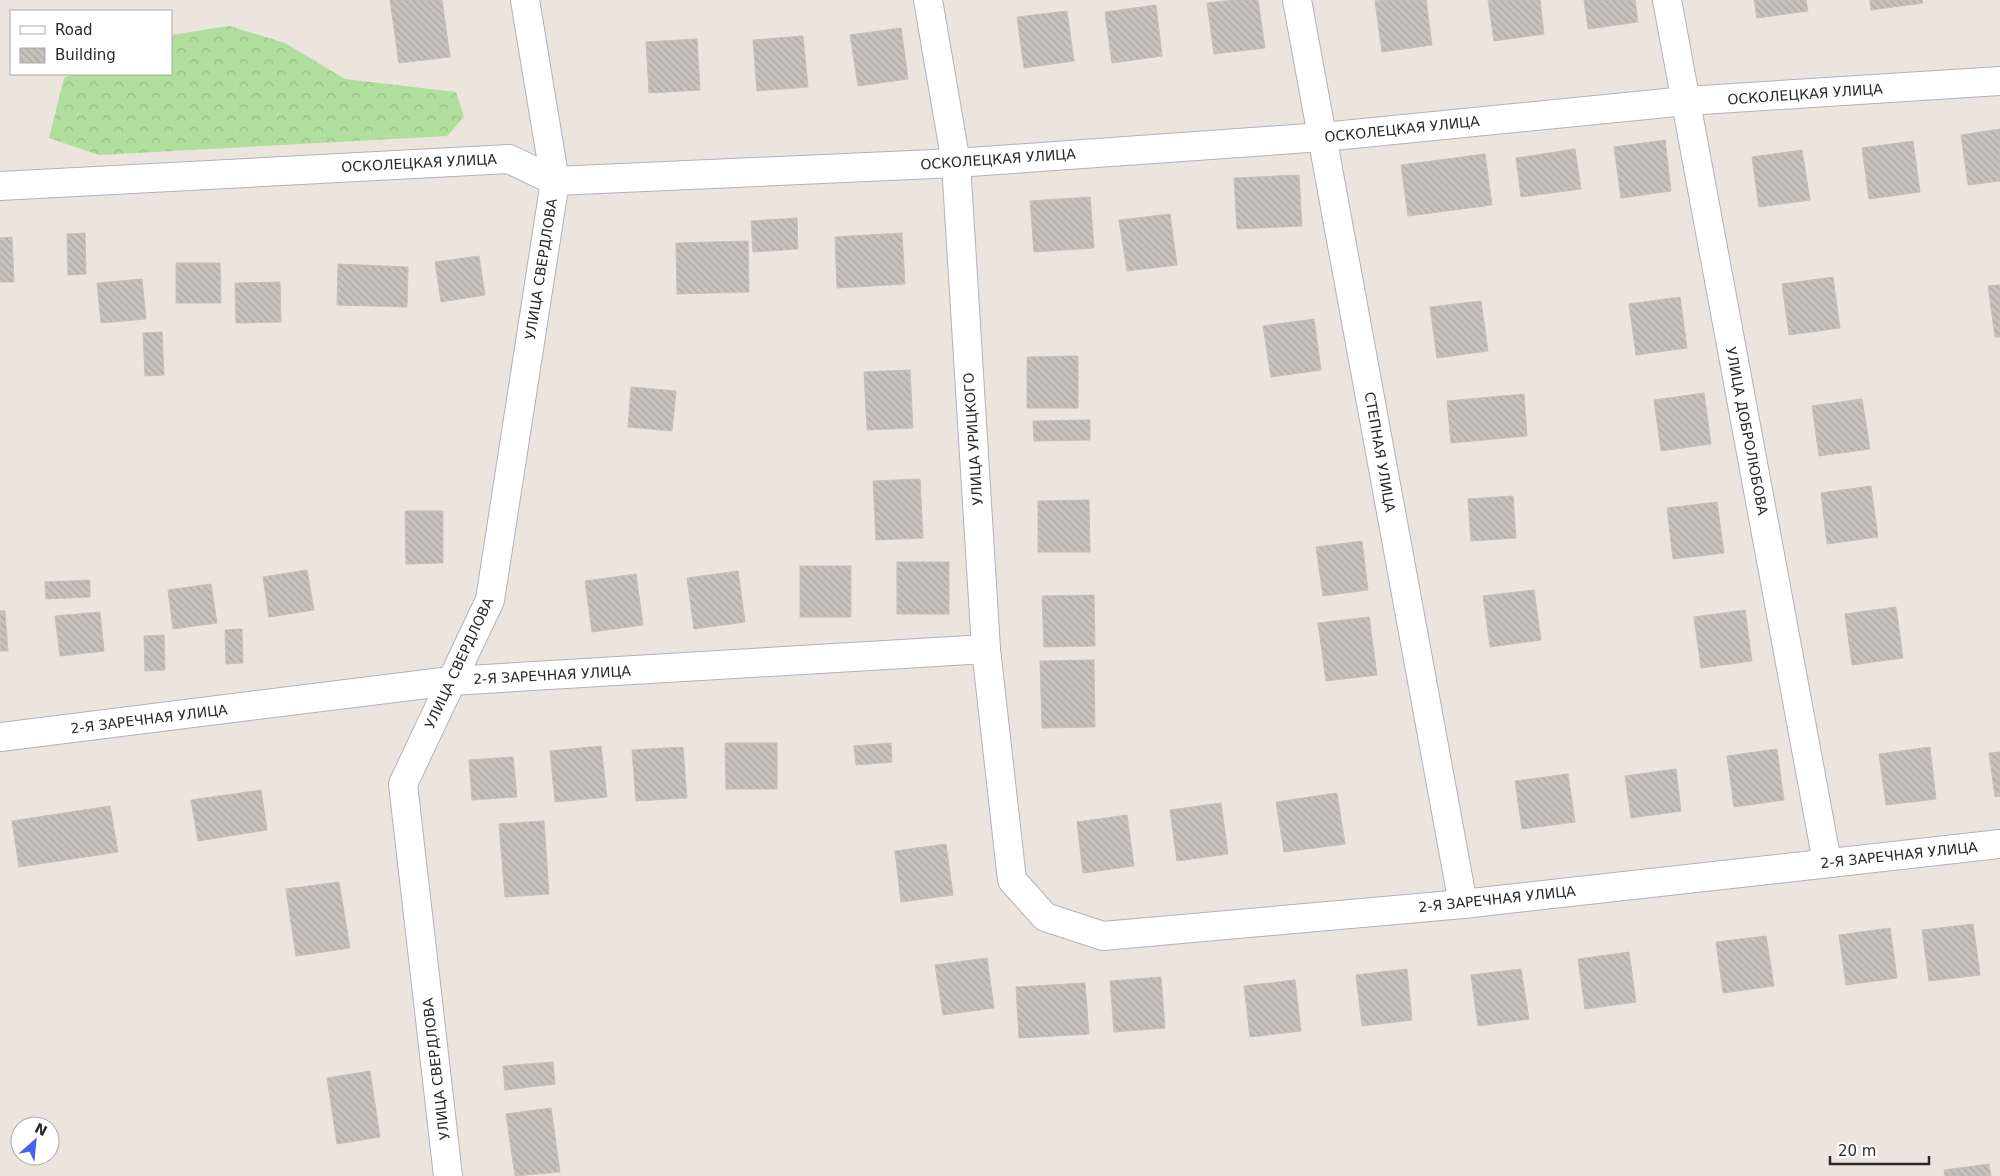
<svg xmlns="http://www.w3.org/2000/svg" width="2000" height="1176" viewBox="0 0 2000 1176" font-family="'DejaVu Sans',sans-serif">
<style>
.forest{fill:url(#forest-crowns)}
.building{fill:url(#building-back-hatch);stroke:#c6c1b7}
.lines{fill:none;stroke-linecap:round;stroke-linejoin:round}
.street-casing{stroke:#b0b2bd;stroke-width:30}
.secondary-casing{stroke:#b0b2bd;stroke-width:30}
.street{stroke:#fff;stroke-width:28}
.secondary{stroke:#fff;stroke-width:28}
.labels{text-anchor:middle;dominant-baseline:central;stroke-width:4;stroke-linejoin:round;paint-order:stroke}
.street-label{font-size:14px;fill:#2a2a2a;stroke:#fff}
</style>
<defs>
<pattern id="forest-crowns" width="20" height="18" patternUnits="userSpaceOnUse" patternTransform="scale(1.25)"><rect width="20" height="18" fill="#b0de9d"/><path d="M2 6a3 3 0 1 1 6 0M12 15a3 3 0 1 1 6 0" fill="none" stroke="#98bf87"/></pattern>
<pattern id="building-back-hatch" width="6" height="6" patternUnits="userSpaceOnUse" patternTransform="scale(1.25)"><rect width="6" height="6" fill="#c6c2bc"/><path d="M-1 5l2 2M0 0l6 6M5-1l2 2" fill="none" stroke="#aaa7a2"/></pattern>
</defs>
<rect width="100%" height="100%" fill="#ebe5dd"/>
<path class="forest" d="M229,26l56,17 60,36 111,13 8,25 -17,19 -348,19 -50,-17 15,-60 8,-4h99v-39z"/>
<g class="building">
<path d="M390,0h52l8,57 -51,6z"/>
<path d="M1233,0h25l7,48 -51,6 -7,-51z"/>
<path d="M1385,0h41l6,45 -50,7 -7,-51z"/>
<path d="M1488,0h52l4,34 -50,7z"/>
<path d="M1584,0h51l3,22 -50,7z"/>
<path d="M1754,0h52l2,11 -51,7z"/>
<path d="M1870,0h52l1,3 -52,7z"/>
<path d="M1156,5l6,51 -50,7 -7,-51z"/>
<path d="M1067,11l7,50 -50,7 -7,-51z"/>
<path d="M901,28l7,51 -50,7 -8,-51z"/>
<path d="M803,36l5,51 -51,4 -4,-51z"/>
<path d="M697,39l3,51 -51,3 -3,-51z"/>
<path d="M2000,129v52l-32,4 -7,-50z"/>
<path d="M1665,140l6,51 -50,7 -7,-51z"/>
<path d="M1913,141l7,51 -51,7 -7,-51z"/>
<path d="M1575,149l6,40 -60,8 -5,-39z"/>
<path d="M1802,150l8,50 -51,7 -7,-50z"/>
<path d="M1485,154l7,51 -84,11 -7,-51z"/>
<path d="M1299,175l3,51 -65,3 -3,-51z"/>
<path d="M1090,197l4,51 -60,4 -4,-51z"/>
<path d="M1170,214l7,51 -50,6 -8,-51z"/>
<path d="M797,218l1,31 -45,3 -2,-31z"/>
<path d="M85,233l1,41 -18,1 -1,-41z"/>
<path d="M902,233l3,51 -68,4 -2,-51z"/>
<path d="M12,237l2,45h-14v-44z"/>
<path d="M748,241l1,51 -72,2 -1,-51z"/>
<path d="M479,256l6,39 -44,7 -6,-40z"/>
<path d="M176,263h44l1,40h-45z"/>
<path d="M338,264l70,3 -1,40 -70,-2z"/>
<path d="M1833,277l7,51 -51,7 -7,-51z"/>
<path d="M142,279l4,40 -45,4 -4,-40z"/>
<path d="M280,282l1,40 -45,1 -1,-40z"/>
<path d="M2000,285v52h-5l-7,-51z"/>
<path d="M1680,297l7,51 -51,7 -7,-51z"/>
<path d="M1481,301l7,50 -51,7 -7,-51z"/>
<path d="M1314,319l7,51 -50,7 -8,-51z"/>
<path d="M162,332l2,43 -19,1 -2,-43z"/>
<path d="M1078,356v52h-51v-51z"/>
<path d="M910,370l3,58 -46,2 -3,-58z"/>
<path d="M631,387l45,4 -4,40 -44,-4z"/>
<path d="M1704,393l7,51 -50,7 -7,-51z"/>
<path d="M1524,394l3,42 -76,7 -4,-42z"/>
<path d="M1862,399l8,50 -51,7 -7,-50z"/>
<path d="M1090,420v20l-56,1 -1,-20z"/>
<path d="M920,479l3,59 -47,2 -3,-59z"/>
<path d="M1871,486l7,51 -51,7 -6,-51z"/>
<path d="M1513,496l3,42 -45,3 -3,-42z"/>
<path d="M1089,500l1,52h-52v-51z"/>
<path d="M1717,502l7,51 -51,6 -6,-51z"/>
<path d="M405,511h38v52l-37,1z"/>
<path d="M1362,541l6,49 -45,6 -7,-49z"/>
<rect x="897" y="562" width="52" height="52"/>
<rect x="800" y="566" width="51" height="51"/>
<path d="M307,570l7,40 -45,7 -6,-40z"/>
<path d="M738,571l7,51 -51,7 -7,-51z"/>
<path d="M636,574l7,51 -51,7 -7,-51z"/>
<path d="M90,580v17l-44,2 -1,-17z"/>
<path d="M211,584l6,39 -44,6 -5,-39z"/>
<path d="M1534,590l7,50 -51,7 -7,-51z"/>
<path d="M1094,595l1,51 -51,1 -2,-51z"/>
<path d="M1896,607l7,51 -51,7 -7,-51z"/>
<path d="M1745,610l7,51 -51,7 -7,-51z"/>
<path d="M0,611h5l3,40h-8z"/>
<path d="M100,612l4,39 -44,5 -5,-40z"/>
<path d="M1369,617l8,58 -51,6 -8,-58z"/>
<path d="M242,629l1,34 -17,1 -1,-34z"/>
<path d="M164,635l1,35 -20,1 -1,-35z"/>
<path d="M1094,660l1,67 -53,1 -2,-67z"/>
<path d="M725,743h52v46h-51z"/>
<path d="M891,743l1,19 -36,3 -2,-19z"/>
<path d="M601,746l6,51 -52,5 -5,-51z"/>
<path d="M683,747l4,51 -51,3 -4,-51z"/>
<path d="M1930,747l6,52 -50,6 -7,-51z"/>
<path d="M1777,749l7,51 -50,7 -7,-51z"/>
<path d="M2000,752v44l-5,1 -6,-44z"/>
<path d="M513,757l4,40 -45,3 -3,-40z"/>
<path d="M1676,769l5,42 -50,7 -6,-42z"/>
<path d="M1568,774l7,48 -53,7 -7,-48z"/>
<path d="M261,790l6,40 -69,11 -7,-41z"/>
<path d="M1337,793l8,51 -61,8 -8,-50z"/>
<path d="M1221,803l7,51 -51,7 -7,-51z"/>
<path d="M110,806l8,46 -99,15 -7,-46z"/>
<path d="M1127,815l7,51 -51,7 -6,-51z"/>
<path d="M544,821l5,73 -44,3 -6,-73z"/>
<path d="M946,844l7,51 -52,7 -6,-51z"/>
<path d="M339,882l11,66 -54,8 -10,-67z"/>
<path d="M1973,924l7,51 -51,6 -7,-51z"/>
<path d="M1890,928l7,50 -51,7 -7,-50z"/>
<path d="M1766,936l8,50 -51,7 -7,-51z"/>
<path d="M1629,952l7,50 -51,7 -7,-50z"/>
<path d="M987,958l7,50 -51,7 -8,-50z"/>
<path d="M1407,969l5,51 -50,6 -6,-51z"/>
<path d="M1521,969l8,50 -51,7 -7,-51z"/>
<path d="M1161,977l4,51 -51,4 -4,-51z"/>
<path d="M1295,980l6,51 -51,6 -6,-51z"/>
<path d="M1085,983l4,51 -70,4 -3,-51z"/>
<path d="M553,1062l2,22 -50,6 -2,-24z"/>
<path d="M370,1071l10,66 -43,7 -10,-66z"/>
<path d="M551,1108l9,64 -45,4 -9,-62z"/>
<path d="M1989,1164l2,12h-46l-1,-6z"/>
</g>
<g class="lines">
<g class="street-casing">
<g id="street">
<path d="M928,0l28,163 30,486 26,231 33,37 58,19 360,-32 537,-60"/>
<path d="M1297,0l166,904"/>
<path d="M1667,0l160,862"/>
<path d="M0,186l509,-27 46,22 401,-18 367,-26 363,-36 314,-20"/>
<path d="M0,737l451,-56 535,-32"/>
</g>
</g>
<g class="secondary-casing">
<path id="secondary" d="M448,1176l-45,-392 87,-184 65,-419 -30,-181"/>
</g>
<use href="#street" class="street"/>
<use href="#secondary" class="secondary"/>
</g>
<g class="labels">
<g class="street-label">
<text transform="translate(1805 94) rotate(-4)">ОСКОЛЕЦКАЯ УЛИЦА</text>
<text transform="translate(1402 129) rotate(-6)">ОСКОЛЕЦКАЯ УЛИЦА</text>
<text transform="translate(998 159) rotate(-4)">ОСКОЛЕЦКАЯ УЛИЦА</text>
<text transform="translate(419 163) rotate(-3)">ОСКОЛЕЦКАЯ УЛИЦА</text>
<text transform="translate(541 269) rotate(-81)">УЛИЦА СВЕРДЛОВА</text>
<text transform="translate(1747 431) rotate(79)">УЛИЦА ДОБРОЛЮБОВА</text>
<text transform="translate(973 439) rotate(-94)">УЛИЦА УРИЦКОГО</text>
<text transform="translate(1380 452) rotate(80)">СТЕПНАЯ УЛИЦА</text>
<text transform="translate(459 663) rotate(-65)">УЛИЦА СВЕРДЛОВА</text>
<text transform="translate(552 675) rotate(-3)">2-Я ЗАРЕЧНАЯ УЛИЦА</text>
<text transform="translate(149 719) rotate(-7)">2-Я ЗАРЕЧНАЯ УЛИЦА</text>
<text transform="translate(1899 855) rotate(-6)">2-Я ЗАРЕЧНАЯ УЛИЦА</text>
<text transform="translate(1497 899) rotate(-6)">2-Я ЗАРЕЧНАЯ УЛИЦА</text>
<text transform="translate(436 1069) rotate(-97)">УЛИЦА СВЕРДЛОВА</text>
</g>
</g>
<rect x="10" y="10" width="162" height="65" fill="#ffffff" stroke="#aaaaaa"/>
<rect x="20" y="26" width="25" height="8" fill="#ffffff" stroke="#aaaaaa"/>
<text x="55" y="35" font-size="15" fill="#2a2a2a">Road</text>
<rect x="20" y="48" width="25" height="15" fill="url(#building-back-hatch)" stroke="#aaaaaa"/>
<text x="55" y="60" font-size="15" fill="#2a2a2a">Building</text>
<g transform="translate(35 1141) rotate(27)"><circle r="24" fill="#ffffff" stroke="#aaaaaa"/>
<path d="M0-4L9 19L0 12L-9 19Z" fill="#4860ed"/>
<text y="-8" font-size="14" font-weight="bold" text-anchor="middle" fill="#2a2a2a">N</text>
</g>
<path d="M1830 1156v8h99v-8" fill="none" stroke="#2a2a2a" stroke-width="2.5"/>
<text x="1838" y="1156" font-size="15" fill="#2a2a2a" stroke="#ffffff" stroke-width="4" paint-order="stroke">20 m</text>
</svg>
